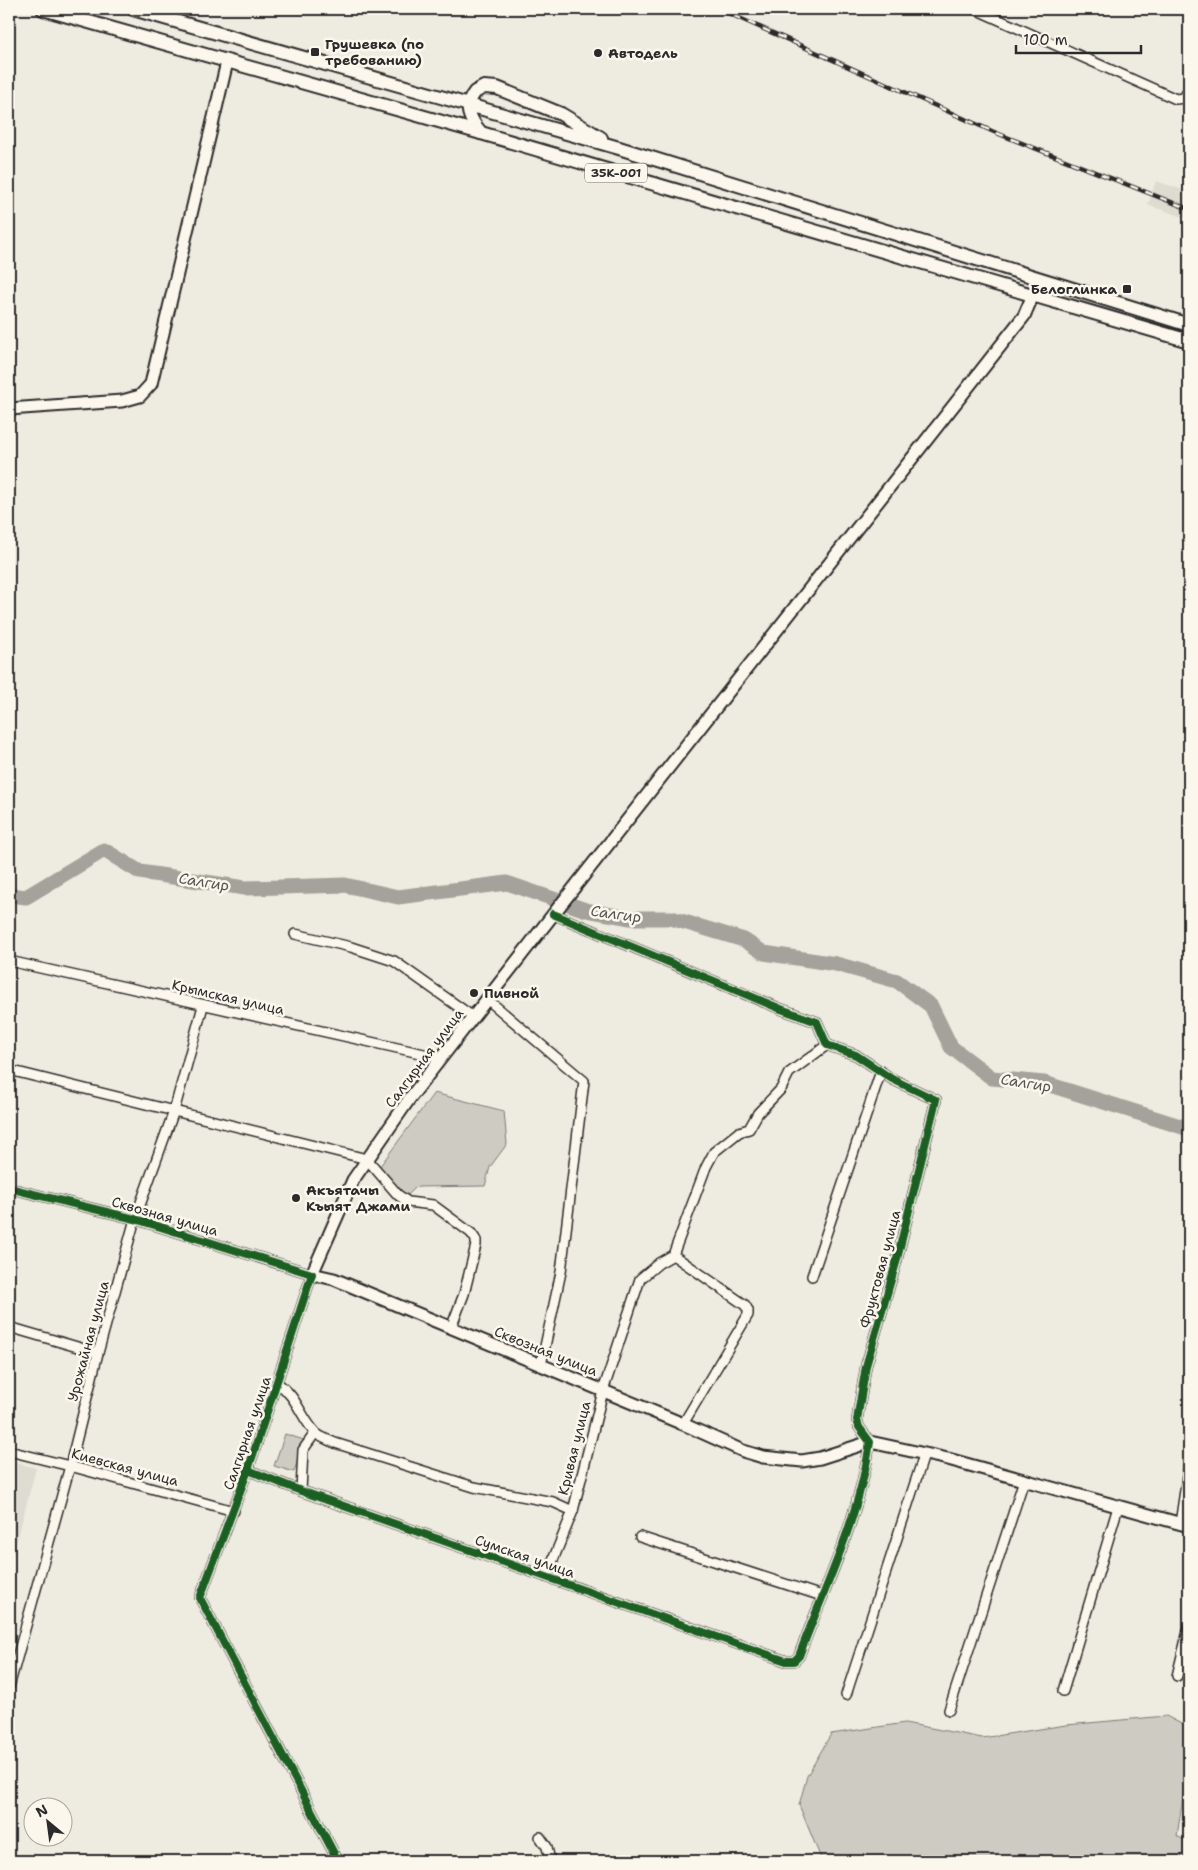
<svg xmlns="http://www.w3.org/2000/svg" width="1198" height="1870" viewBox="0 0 1198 1870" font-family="'Shantell Sans',sans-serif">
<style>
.built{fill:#dedbd1}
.green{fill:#cecbc2;stroke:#7c7b76}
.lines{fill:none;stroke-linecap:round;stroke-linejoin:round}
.river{stroke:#a4a29a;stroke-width:15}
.street-casing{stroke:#2b2b2b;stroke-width:12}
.secondary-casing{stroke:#2b2b2b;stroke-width:15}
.primary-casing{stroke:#2b2b2b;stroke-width:16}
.street{stroke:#fbf7ec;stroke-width:9}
.secondary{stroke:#fbf7ec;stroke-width:11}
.primary{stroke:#fbf7ec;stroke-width:12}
.rail-casing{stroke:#2b2b2b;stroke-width:4.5}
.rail{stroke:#fbf7ec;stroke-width:2.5;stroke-dasharray:8;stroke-linecap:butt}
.cycleway-casing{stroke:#fbf7ec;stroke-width:11}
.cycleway{stroke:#1b5e20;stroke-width:8}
.poi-dot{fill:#2b2b2b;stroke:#fbf7ec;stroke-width:2}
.labels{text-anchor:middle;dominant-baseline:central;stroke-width:5;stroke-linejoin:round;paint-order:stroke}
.shield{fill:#fbf7ec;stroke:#696865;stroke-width:1}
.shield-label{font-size:12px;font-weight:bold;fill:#2b2b2b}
.poi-label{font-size:14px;font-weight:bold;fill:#2b2b2b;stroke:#fbf7ec;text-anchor:start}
.street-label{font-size:14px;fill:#2b2b2b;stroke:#fbf7ec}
.water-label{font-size:15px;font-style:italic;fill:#555552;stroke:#fbf7ec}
</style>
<rect width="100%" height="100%" fill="#eeebe0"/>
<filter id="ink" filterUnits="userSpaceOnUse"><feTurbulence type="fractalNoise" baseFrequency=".02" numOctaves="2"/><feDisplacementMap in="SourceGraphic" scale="10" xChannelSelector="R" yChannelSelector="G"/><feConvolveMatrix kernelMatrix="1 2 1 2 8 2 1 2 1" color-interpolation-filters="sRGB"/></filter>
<g filter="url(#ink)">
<g class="built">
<path d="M1156,181l33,11v27l-41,-14z"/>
<path d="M9,1461l27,7 -27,102z"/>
</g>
<g class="green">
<path d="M434,1093l70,18 3,33 -17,23 -5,19 -69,1 -8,8 -8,-1 -20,-28z"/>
<path d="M285,1434l19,6 -10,32 -20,-6z"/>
<path d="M1166,1716l23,12v31l-12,77 12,7v18h-367l-23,-56 8,-29 24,-42 74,-11 77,15 84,-13z"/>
</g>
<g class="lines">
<path class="river" d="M9,895l17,2 78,-47 36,22 105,16 100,-3 53,12 109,-14 79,27 43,8h42l73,22 20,13 72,11 61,17 34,25 20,41 41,31 52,5 145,46"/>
<g class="street-casing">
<g id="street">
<path d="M975,9l201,90 8,-1 5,-9"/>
<path d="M295,934l56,13 43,14 79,56"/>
<path d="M9,961l433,97"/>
<path d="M487,999l97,82 -23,191 -20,93"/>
<path d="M9,1070l358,89 31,36 10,7 25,3 38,28 5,7v5l-12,49 -13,34"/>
<path d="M9,1188l126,31 177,55 -64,196 -48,128 138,263"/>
<path d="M673,1255l72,50 3,5v5l-65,109"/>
<path d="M812,1276l69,-205"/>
<path d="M9,1327l89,26"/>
<path d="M277,1383c19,12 23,32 37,48 4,6 15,9 21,12l139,44 79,15 20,9"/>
<path d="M9,1451l61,15 164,45"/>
<path d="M248,1470l53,21 485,170h8l5,-5c26,-69 61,-140 71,-214l-11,-15 -2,-7 9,-54 30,-103 40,-163 -44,-21 -36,-24 -29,-10 -10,-23 -36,-13 -228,-95"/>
<path d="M301,1491l2,-41 12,-17"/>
<path d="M1180,1524l9,-61"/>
<path d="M640,1537l182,59"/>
<path d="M546,1577l27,-66 30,-120 37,-112 19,-16 14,-8 33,-88 8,-15 25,-20 10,-3 9,-16 23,-24 8,-16 38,-28"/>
<path d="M1177,1676l12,-49"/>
<path d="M9,1687l61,-221 28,-113 37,-134 39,-108 29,-105"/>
<path d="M1063,1691l55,-184"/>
<path d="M846,1695l78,-240"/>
<path d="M949,1710l75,-230"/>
<path d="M540,1837l7,10 3,14"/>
</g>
</g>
<g class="secondary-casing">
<g id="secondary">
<path d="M1033,295l-9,21 -469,596 -145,186 -57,82 -41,94 22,5 349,145 60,27 20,6 39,4 18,-3 50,-16 78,17 241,67"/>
<path d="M9,409l113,-8 18,-5 11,-12 76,-322"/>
</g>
</g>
<g class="primary-casing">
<g id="primary">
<path d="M43,9l438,124 708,208"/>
<path d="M133,9l486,139 570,177"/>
<path d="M481,133c-11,-13 -18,-26 -6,-41l9,-5 13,1 64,26 40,24"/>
</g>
</g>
<use href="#street" class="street"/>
<use href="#secondary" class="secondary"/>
<use href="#primary" class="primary"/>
<g class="rail-casing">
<path id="rail" d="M719,9l275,123 195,77"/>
</g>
<use href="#rail" class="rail"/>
<g class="cycleway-casing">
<g id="cycleway">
<path d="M9,1188l126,31 177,55 -64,196 -48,128 138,263"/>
<path d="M248,1470l53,21 485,170h8l5,-5c26,-69 61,-140 71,-214l-11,-15 -2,-7 9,-54 30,-103 40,-163 -44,-21 -36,-24 -29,-10 -10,-23 -36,-13 -228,-95"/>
</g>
</g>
<use href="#cycleway" class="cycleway"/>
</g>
</g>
<g class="poi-dot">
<rect x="310" y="47" width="10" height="10" rx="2.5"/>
<circle cx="598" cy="53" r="5"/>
<rect x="1122" y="284" width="10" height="10" rx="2.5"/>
<circle cx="474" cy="993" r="5"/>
<circle cx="296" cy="1198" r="5"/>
</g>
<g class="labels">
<rect class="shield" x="585" y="163.5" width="62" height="19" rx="4"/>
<g class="shield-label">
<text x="616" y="173">35К-001</text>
</g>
<g class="poi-label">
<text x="325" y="44">Грушевка (по<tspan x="325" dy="16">требованию)</tspan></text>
<text x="608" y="53">Автодель</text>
<text x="1117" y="289" text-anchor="end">Белоглинка</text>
<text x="484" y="993">Пивной</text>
<text x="306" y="1190">Акъятачы<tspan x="306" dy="16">Къыят Джами</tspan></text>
</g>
<g class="street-label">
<text transform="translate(228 997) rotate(13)">Крымская улица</text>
<text transform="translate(424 1058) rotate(-53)">Салгирная улица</text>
<text transform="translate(165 1216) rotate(16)">Сквозная улица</text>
<text transform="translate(880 1269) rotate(-75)">Фруктовая улица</text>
<text transform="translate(88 1341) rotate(-75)">Урожайная улица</text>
<text transform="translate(546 1351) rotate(22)">Сквозная улица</text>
<text transform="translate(247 1433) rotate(-71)">Салгирная улица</text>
<text transform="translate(574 1448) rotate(-76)">Кривая улица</text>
<text transform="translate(125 1467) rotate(15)">Киевская улица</text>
<text transform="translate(525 1556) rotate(19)">Сумская улица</text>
</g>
<g class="water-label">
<text transform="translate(204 882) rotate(9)">Салгир</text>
<text transform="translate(616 914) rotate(8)">Салгир</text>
<text transform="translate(1026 1083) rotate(9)">Салгир</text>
</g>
</g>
<rect width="1198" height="1870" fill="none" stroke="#fbf7ec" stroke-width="30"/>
<rect x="15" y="15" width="1168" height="1840" fill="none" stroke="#2b2b2b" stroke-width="2" filter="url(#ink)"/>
<g transform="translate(48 1822) rotate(331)"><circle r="24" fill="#fbf7ec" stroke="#a8a59f"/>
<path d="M0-4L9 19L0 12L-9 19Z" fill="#2b2b2b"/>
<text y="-8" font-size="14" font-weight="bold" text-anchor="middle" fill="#2b2b2b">N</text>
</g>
<path d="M1016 45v8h125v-8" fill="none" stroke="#2b2b2b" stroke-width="2.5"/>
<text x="1023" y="45" font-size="15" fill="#2b2b2b" stroke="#fbf7ec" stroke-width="4" paint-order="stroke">100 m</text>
</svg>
